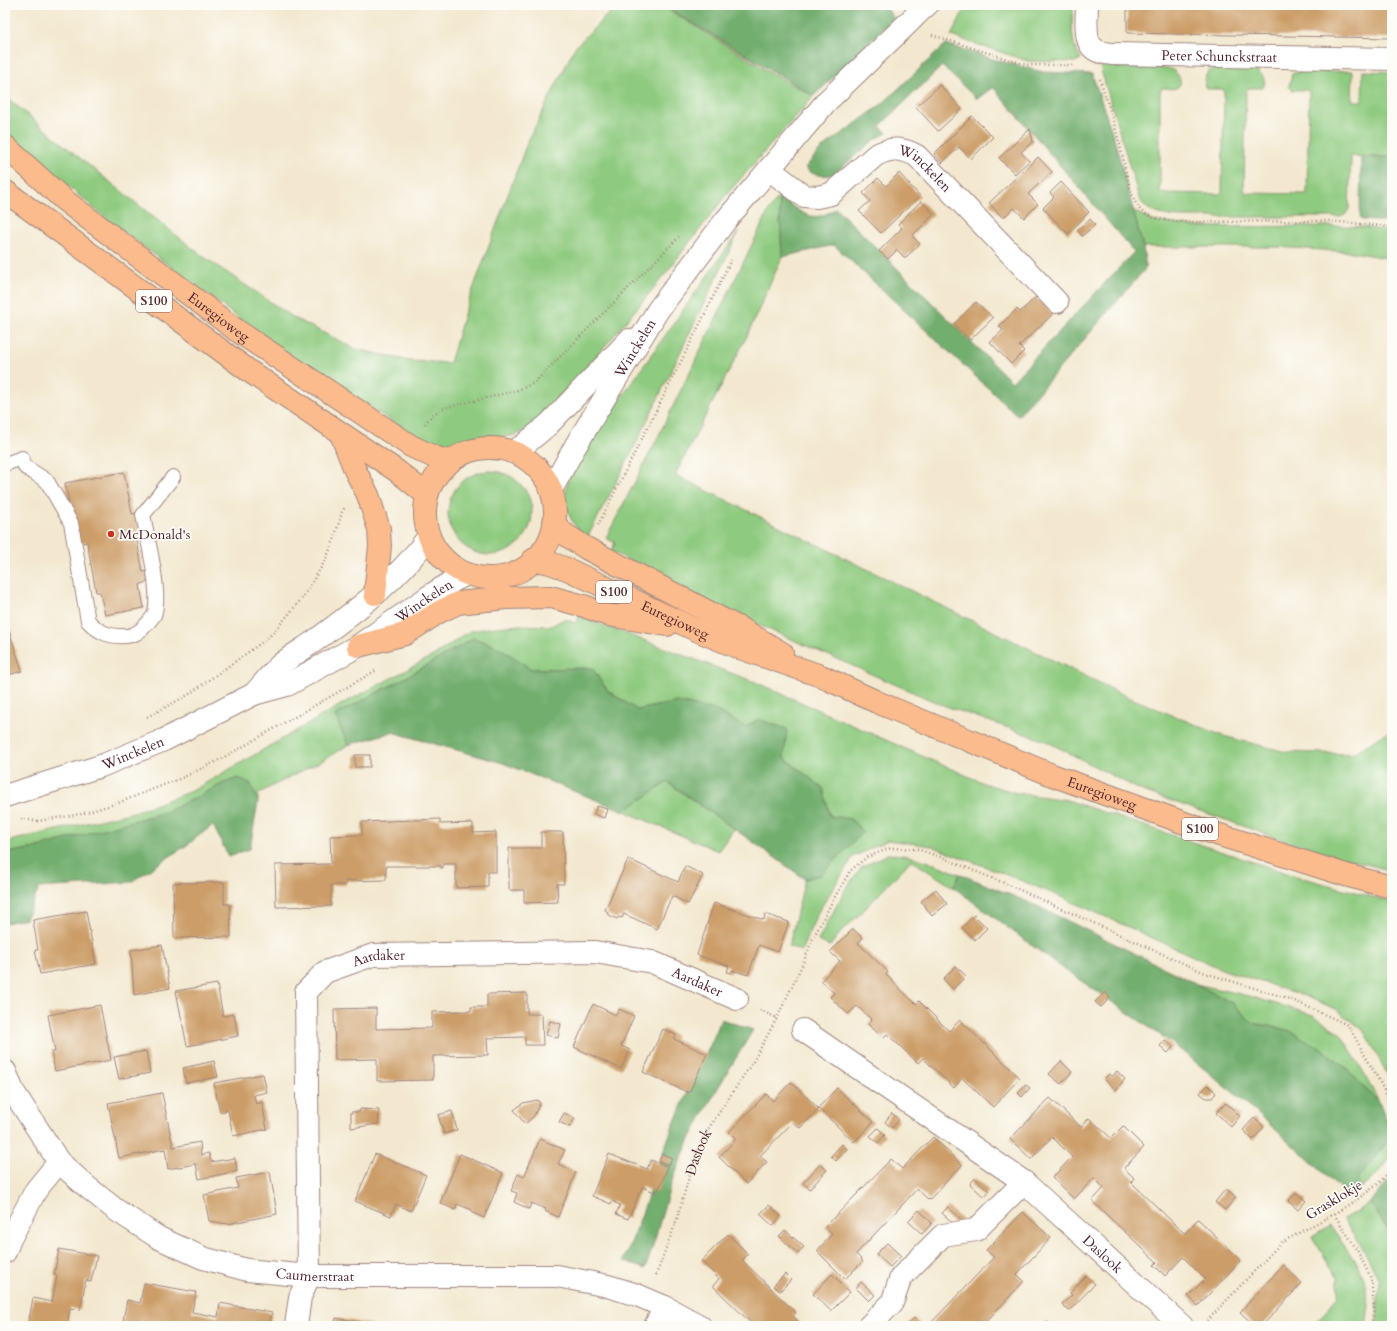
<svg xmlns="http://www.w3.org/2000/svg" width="1397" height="1331" viewBox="0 0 1397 1331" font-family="Cardo,serif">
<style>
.green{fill:#8eca7f;stroke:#6c7455}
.forest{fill:#72ae6e;stroke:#5e664c}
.building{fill:#cc9d68}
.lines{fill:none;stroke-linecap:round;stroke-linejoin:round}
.service-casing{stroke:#9e847d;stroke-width:16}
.minor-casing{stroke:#9e847d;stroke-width:24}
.primary-casing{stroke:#9e847d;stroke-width:24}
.path{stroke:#9e847d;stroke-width:2.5;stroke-dasharray:1 3;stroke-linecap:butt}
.service{stroke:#fff;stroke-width:14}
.minor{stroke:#fff;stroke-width:22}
.primary{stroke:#fbbb8c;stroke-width:22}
.poi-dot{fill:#c8321e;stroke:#fdfcf7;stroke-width:1.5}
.labels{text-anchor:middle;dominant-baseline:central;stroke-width:3.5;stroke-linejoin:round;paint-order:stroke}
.shield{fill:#fdfcf7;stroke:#806168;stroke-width:1}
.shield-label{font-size:13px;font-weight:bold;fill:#4a1f2b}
.street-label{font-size:14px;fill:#4a1f2b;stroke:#fdfcf7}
.poi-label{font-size:14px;fill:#4a1f2b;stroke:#fdfcf7;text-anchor:start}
</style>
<rect width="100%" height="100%" fill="#fdfcf7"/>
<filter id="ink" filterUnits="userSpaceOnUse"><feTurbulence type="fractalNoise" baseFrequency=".025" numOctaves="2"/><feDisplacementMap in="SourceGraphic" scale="8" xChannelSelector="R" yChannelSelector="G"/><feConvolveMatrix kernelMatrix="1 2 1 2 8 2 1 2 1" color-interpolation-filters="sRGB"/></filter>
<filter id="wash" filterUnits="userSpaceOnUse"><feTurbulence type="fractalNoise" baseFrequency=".012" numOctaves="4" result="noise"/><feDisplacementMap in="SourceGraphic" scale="16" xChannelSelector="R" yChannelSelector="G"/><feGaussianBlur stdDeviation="0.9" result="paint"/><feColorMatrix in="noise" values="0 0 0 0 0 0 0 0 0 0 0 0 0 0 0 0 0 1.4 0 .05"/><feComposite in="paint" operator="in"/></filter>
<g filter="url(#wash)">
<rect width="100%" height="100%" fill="#f3e8cf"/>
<g class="green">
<path d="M617,5h44l115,71 38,20 -87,98 -64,83 -61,73 -63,71 -11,9 -16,6 -27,1 -38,7 -15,-1 -11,-3 -128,-81 -185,-139 -103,-87v-37l65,54 131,105 93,63 62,31 54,12 40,2 15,-52 62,-168 48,-96z"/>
<path d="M973,5h100c-1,19 -3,38 8,54l-6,3 -47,-1 -77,-25 11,-22z"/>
<path d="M1100,66l68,2c7,1 17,13 10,19 -3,3 -11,1 -16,1l-2,4v99l3,2 57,1 2,-2 2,-100 -1,-3h-15l-3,-4c0,-4 0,-8 2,-12 6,-8 37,-5 47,-4 8,3 13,11 9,19h-14l-3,3 -2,98 2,4 59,1 2,-1 2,-100 -2,-3h-15l-3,-3 3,-13 8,-3h53l-1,30h10l1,-30 29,1v85l-41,-1 -2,53 -4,6 -5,2h-160c-16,-1 -34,-4 -41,-19z"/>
<path d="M779,197l3,60 -35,79 -72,139 453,222 95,39 63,16 66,2 40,-24v48l-2,8 2,9v76l-89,-24 -163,-57 -92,-48 -108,-38 -218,-95 -111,-58 4,-8 -9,-5 50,-97 113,-231z"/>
<path d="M1131,207l5,5 16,9 44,6 144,-1 24,1 28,5v27l-40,-7 -76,-5h-133z"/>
<path d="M739,231l-107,221 -45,86c-16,-12 -25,-33 -20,-53 2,-10 9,-20 13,-29z"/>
<circle cx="490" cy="513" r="42"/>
<path d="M579,616l176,66 176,78 55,24 31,9 50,7 225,75 100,27v181l-19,-36 -10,-17 -27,-21 -31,-13 -81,-26 -165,-74 -67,-27 -61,-23 -43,-6 -35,17 -35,55 -17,39 -12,-5 16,-67 16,-4 30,-56 -21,-3 -7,-28 -78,-61 -30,-17 -38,-8 -40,8 -29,-19 -16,-23 -61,1 -31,-21 -26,-10 -71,41 -68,36 13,30c-28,19 -61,32 -90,49v7l-8,-18 -12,-5 -14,5 -55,28 -138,38 -26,4v-11l129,-30 58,-21 152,-88 89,-47 37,-25 25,-4 26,-2 30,1 13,-7 12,4z"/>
<path d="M667,782l67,47 -16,22 -94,-40z"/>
<path d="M888,854c27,0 48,11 72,20l-7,13 -42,-27 -47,50 -23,22 -11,14 -12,-5 28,-53 16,-21z"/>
<path d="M1196,984l53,12 64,19 28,19 22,37 17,33 -37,-39 -19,-15 -36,-20 -37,-8 -17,-18z"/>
<path d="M1392,1135c0,5 1,11 0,16 -3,14 -22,31 -33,38l-1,-10 19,-23z"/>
<path d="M1371,1203l21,34v89h-15l2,-46 -14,-28 -22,-33z"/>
<path d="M1330,1226l24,33 10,19 5,28 -3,20h-48l-1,-4 21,-26v-18l-26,-41z"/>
</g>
<g class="forest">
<path d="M662,5h222l10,13 -80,78z"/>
<path d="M946,44l47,15 50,13 49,2 22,64 29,109 3,21 -128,148 -184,-171 -52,12 -3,-60c21,13 32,30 57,11l176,174 122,-130 -141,-165 -16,12 -35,-33 -62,60 7,7 -13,7 -40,34c-12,3 -20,2 -29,-6l16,-19 61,-45z"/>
<path d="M1361,157h31v65l-30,-2 -2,-3z"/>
<path d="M474,638l26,10 31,21 61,-1 16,23 29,19 40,-8 38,8 30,17 13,-8 29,10 -3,29 39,30 7,28 21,3 12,13 -42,43 -16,4 -137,-97 -44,29 -121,-48 -111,-31 -44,13 -13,-30 68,-36z"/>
<path d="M238,778l12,5 8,18 -8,48 -22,7 -15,-31 -26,20 -56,37 -92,6 -13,31 -21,4v-70l26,-4 138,-38 55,-28z"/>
<path d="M960,874l73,30 148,72 53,28 17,18 37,8 36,20 19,15 37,39 12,30 -15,22 -19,23 1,10 -10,7 -103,-93 -74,-60 -111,-76 -108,-80z"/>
<path d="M721,1019l32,11c-28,47 -59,93 -78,144 -12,31 -18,64 -30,95l-22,-8c21,-45 33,-94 52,-140 14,-34 33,-67 46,-102z"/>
<path d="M1392,1177v60l-21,-34 11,-16z"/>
</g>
<g id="blocks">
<g class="building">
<path d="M1127,5h265v33l-265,-5z"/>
<path d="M940,85l22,24 -24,22 -22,-24z"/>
<path d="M972,116l21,21 -22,22 -12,-12 -17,16 -8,-9z"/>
<path d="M1030,129l3,13 -12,10 8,9 -14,13 -16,-16z"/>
<path d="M1038,157l14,15 -24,22 10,10 -14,14 -10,-10 -11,10 -14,-15z"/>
<path d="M899,173l21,23 -39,37 -22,-22 11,-10 -7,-8 15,-15 8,8z"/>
<path d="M1061,182l28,30 -21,22 -25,-26 11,-11 -4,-4z"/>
<path d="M921,201l13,13 -22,22 8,8 -15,14 -8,-8 -9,9 -9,-8 23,-23 -4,-4z"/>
<path d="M1090,219l5,6 -13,11 -5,-6z"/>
<path d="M1036,297l17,17 -34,32 5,5 -13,13 -21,-22 13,-12 -4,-4 18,-17 3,3z"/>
<path d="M976,302l17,16 -23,22 -16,-16z"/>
<path d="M124,472l8,42 4,-1 3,15 2,13h-4l6,31 3,-1 2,10 -8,4 4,23 -39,7 -5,-23h-4l-9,-50 -10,2 -12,-61z"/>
<path d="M7,624l15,47 -17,5v-51z"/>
<rect x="355" y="755" width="15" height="12"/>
<path d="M597,806l10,3 -3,9 -10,-4z"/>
<path d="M440,819v5l33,-1v10l23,-1v40h-8v15l-32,1v-24h-13v4h-2v-2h-55v14l-40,1v4h-15v21l-55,1 -1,-42 56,-1 -1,-28 32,-1v-13z"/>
<path d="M541,832h22l1,52h-7l1,18 -34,1v-13h-15v-42h32z"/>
<path d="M628,859l50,23 7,-16 18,9 -15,29 -16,-8 -15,33 -33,-15 -2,4 -3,-1 -2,2 -10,-5 1,-2 -3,-2z"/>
<path d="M224,882v22h6l1,33 -57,1 -1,-55z"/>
<path d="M936,889l11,15 -15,12 -11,-15z"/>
<path d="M714,903l50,17 1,-6 24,8 -11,30 -19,-7 -11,30 -16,-5 -1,3 -4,-1 2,-6 -32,-11z"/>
<path d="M86,911l10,53 -56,10 -5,-24h3l-5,-30z"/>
<path d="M974,915l13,13 -12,12 -13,-12z"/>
<path d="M853,929l10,9 -5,5 30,29 -2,3 30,29 3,-3 30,30 11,-11 60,58 -27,29 -31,-29 -8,10 -31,-30 -5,5 -31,-29 -4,4 -15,-14 4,-4 -15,-14 -9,8 -18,-17 4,-4 -13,-12 19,-20 -10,-9z"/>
<path d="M162,945l8,43 -36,7 -3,-45z"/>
<path d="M956,966l10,10 -13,13 -10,-10z"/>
<path d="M217,984l6,32 11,-2 4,22 -51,10 -11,-55z"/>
<path d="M1105,992l5,6 -9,9 -6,-5z"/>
<path d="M527,993v21h15l1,31h-18v-8l-38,1 1,17 -55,1v24l-56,1v-22l-42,1 -1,-51 42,-1v21l56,-1v-16l39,-1v-4h16v-13z"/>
<path d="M593,1004l23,11 3,-6 15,7 -13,30 9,4 -9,19 -47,-22z"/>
<path d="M100,1005l11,55 -56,11 -4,-19h4l-7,-37z"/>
<path d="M550,1021l11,3 -3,14 -12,-3z"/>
<path d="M663,1029l13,6 -2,4 33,15 -18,39 -46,-21z"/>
<path d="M1165,1040l8,7 -5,6 -8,-7z"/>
<path d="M146,1051l4,22 -31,6 -5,-22z"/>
<path d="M214,1061l4,16 -32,6 -3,-15z"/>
<path d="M1061,1061l11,11 -11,12 -12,-10z"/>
<path d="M1117,1071l8,8 -9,11 -12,-11 5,-5 3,3z"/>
<path d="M263,1074l4,18 -13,3 2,9 6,-2 5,27 -34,7 -5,-26 -8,2 -6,-29z"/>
<path d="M791,1082l28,27 -19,19 -7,-6 -33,34 7,6 -21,22 -27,-27 17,-18 -7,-7 37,-38 7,7z"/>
<path d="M1026,1085l4,3 -8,9 -4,-4z"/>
<path d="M1208,1085l8,8 -4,5h-6l-6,-5z"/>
<path d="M837,1088l36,34 -19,20 -36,-34z"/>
<path d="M162,1093l11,54 27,-5 1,13 8,-2 2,9 24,-4 2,13 -38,8 -3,-15 -28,5 -3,-20 -46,9 -11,-55z"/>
<path d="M1050,1098l31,29 8,-9 22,20 12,-12 21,21 -20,21 10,10 -3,4 53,51h1l13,-14 43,41 -43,46 -10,-10 17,-17 -22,-22 -18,19 -11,-11 3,-3 -65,-61 12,-13 -10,-10 -20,21 -22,-21 20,-21 -20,-20 -21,22 -21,-20z"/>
<path d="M537,1100l3,3 -6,13 -9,8 -11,-14 9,-7z"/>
<path d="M1226,1103l14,13 -9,11 -15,-14z"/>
<path d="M360,1109l19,1 -1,14 -27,4v-16h9z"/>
<path d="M452,1111l5,19 -13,4 -6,-19z"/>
<path d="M564,1113l11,5 -5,9 -11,-5z"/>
<path d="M892,1113l7,7 -7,8 -7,-6z"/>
<path d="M1254,1118l10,9 -11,13 -10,-10z"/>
<path d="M878,1128l7,7 -7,8 -8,-7z"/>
<path d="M933,1137l29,28 -33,35 -12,-11 -61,65 7,7 -18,18 -28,-28 15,-17 -7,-7 66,-68 11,10z"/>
<path d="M540,1139l25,11 -7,14 18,8 -18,45 -13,-6 1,-2 -15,-6 -2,6 -15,-7 3,-9 -6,-2 7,-17 6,3z"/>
<path d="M842,1144l5,5 -11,12 -5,-5z"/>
<path d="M375,1154l51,21 -15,36 -15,-7 -5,12 -36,-15z"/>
<path d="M460,1154l43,19 -19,45 -13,-6 1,-2 -15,-6 -2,6 -15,-7z"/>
<path d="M609,1154l38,15 4,-9 17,7 -11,26 -15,-6 -14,32 -12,-5 4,-9 -8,-4 -1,3 -19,-8z"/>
<path d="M662,1154l10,4 -3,7 -10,-4z"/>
<path d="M820,1164l7,6 -17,19 -7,-6z"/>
<path d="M270,1172l7,42 -49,10 -19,-3 -5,-26 34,-7 -2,-10z"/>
<path d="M975,1178l14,13 -5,6 -14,-13z"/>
<path d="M1226,1189l10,8 -11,13 -10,-8z"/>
<path d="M1297,1193l9,8 -8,9 -10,-9z"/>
<path d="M769,1205l12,11 -8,10 -13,-12z"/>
<path d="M948,1207l14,13 -6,6 -14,-13z"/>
<path d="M919,1210l13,13 -10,11 -14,-13z"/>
<path d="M1023,1212l28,26 -34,36 7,7 -42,45h-54l66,-69 -8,-7z"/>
<path d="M785,1230l19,17 -6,7 -19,-18z"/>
<path d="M728,1234l20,20 -6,6 54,53 -3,3 10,10h-49l-41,-40 6,-7 -18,-18z"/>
<path d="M887,1243l14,13 -11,11 -14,-13z"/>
<path d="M59,1249l38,7 -6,26 -5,-2 -6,30 -10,-2 -3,18h-32l-7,-1 5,-27 19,4 5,-26 -3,-1z"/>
<path d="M1283,1265l19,18 -40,43h-9l1,-1 -14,-13z"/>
<path d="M785,1274l6,6 -11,11 -7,-5z"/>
<path d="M832,1274l18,18 -19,19 -18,-17z"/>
<path d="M1086,1276l9,8 -26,27 -7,-7 10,-9 -2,-2z"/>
<path d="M861,1282l14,13 -6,6 -13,-13z"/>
<path d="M144,1283l52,9 -4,20 26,5 2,-14 52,10 -3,13h-105l-24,-4 -1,4h-17l5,-26 13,3z"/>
<path d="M336,1318l38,7v1h-40z"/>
<path d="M914,1318l8,8h-16z"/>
<path d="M1046,1321l5,5h-9z"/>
</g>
</g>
</g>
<g filter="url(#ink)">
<use href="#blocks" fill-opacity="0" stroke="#9e847d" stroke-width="1"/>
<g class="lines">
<g class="service-casing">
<g id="service">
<path d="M5,464l17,-6"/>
<path d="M25,467l22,14 24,42 17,98c11,12 22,16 38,15 7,0 11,-3 16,-7 4,-4 9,-9 12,-14 8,-20 -7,-78 -11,-100l30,-38"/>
</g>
</g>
<g class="minor-casing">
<g id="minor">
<path id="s2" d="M1087,5c0,12 -4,39 9,45 4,3 11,3 16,4l280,5"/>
<path id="s3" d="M769,169l35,27 13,1 14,-3 45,-39c15,-8 27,-7 41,1l140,146"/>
<path d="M512,452l12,-7 25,-21 80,-84"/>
<path id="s4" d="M551,490l25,-45 82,-135 68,-90 101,-119 80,-77 12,-12 8,-7"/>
<path d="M254,694c8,-9 16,-19 25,-28 11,-10 25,-17 37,-26 41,-30 84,-62 113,-104"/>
<path id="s5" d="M5,796l96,-30 63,-26 90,-46 33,-9 71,-39 73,-51 24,-15 12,-6"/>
<path id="s6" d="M803,1030l221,152 158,144"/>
<path id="s7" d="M5,1071l8,20 46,71 27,24 30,24 43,28 44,20 44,12 62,6h248l51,10 29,9 28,12 35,19"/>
<path d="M5,1252l5,-13 26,-49 23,-28"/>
<path id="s8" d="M296,1326l4,-29 9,-21 -3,-284 19,-20 48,-17 222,-3 57,10 85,37"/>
<path d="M655,1326l10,-19"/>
<path d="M869,1326l23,-23 9,-26 42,-42 33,-5 48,-48"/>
</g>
</g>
<g class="primary-casing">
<g id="primary">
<path id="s9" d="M5,146l59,54 172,130 175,116 23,11 16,5"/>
<path d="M5,191l244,180 148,100 30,24"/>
<path d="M341,434l14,36 13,25 11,34 1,17 -5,48"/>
<circle cx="490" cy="513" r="65"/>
<path d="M554,523l9,10 23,15 159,83 37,22"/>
<path id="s10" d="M533,560l14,2 20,7 127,60 43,18 84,29 56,26 175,73 152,55 145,46 43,11"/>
<path d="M358,646l47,-12 34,-22 19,-9 48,-5 45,-1 33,9 24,9 59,10"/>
</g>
</g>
<g class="path">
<path d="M932,35l94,30h48"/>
<path d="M1100,79c6,20 13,39 18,59 6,18 10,64 26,75 10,7 29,8 42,9l143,-1 63,6"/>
<path d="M425,424l7,-9 12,-7 71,-17 19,-8 145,-146"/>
<path d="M598,525l98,-193 35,-72"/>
<path d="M147,717l41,-22 73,-52 12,-10 30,-36 22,-36 9,-21 8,-28 3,-5"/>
<path d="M21,819l17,2 43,-7 37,-11 66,-26 37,-18 156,-89"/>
<path d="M760,1010l17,8"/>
<path d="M1334,1214l23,36 14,28 3,29 -3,19"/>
<path id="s1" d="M656,1275l21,-56 17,-59 11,-26 49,-74 23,-42 27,-57 8,-21 20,-38 18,-31 17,-14 24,-9 26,1 29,10 65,27 194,87 85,26 58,26 33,59 11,23"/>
<path d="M1207,1321l75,-79 52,-28 25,-16 19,-14 14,-15"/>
</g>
<use href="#service" class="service"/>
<use href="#minor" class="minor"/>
<use href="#primary" class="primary"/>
</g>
</g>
<circle class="poi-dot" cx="111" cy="534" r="4"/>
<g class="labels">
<g class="shield">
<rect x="136" y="290" width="36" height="22" rx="3"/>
<rect x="596" y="581" width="36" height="22" rx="3"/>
<rect x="1182" y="818" width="36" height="22" rx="3"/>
</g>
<g class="shield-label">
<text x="154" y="301">S100</text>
<text x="614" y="592">S100</text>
<text x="1200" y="829">S100</text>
</g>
<g class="street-label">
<text stroke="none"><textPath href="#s2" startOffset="172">Peter Schunckstraat</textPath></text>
<text stroke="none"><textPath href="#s3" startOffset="188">Winckelen</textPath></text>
<text stroke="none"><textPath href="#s9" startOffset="274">Euregioweg</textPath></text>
<text stroke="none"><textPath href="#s4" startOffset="165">Winckelen</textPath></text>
<text stroke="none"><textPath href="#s5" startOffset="465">Winckelen</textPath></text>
<text stroke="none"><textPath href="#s10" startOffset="155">Euregioweg</textPath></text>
<text stroke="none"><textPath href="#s5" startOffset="135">Winckelen</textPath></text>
<text stroke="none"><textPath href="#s10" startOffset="616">Euregioweg</textPath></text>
<text stroke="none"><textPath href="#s8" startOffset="420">Aardaker</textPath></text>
<text stroke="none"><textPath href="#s8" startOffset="744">Aardaker</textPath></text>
<text stroke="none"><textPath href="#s1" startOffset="130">Daslook</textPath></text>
<text transform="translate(1334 1200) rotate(-31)">Grasklokje</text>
<text stroke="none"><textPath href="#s6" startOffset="375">Daslook</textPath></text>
<text stroke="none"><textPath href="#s7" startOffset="394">Caumerstraat</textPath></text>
</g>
<g class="poi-label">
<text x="119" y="534">McDonald's</text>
</g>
</g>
<rect width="1397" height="1331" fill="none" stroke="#fdfcf7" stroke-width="20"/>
</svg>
